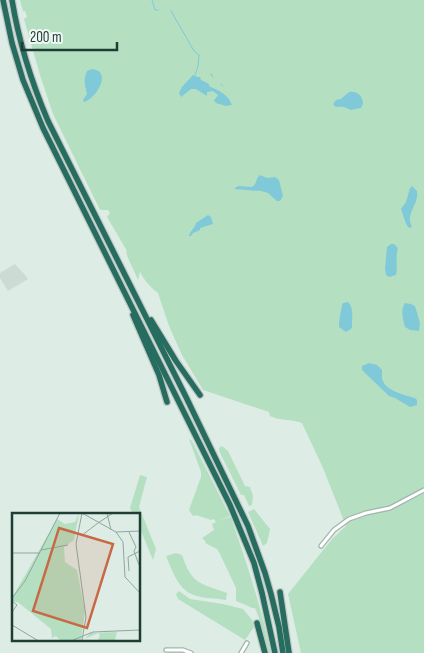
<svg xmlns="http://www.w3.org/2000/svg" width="424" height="653" viewBox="0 0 424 653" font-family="'Sofia Sans Condensed',sans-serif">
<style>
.built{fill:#ccdcd5}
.green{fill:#b4e0c1}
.water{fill:#7fc9d8}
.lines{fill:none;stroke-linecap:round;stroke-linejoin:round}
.stream{stroke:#7fc9d8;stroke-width:1}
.minor-casing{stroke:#a1b4ad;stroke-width:5.5}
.motorway-casing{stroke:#c0c9c6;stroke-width:8}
.minor{stroke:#fff;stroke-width:3}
.motorway{stroke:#266d5f;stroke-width:5.5}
.inset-road{fill:none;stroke:#91a69f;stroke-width:1}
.view{fill:#c76944;fill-opacity:0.15;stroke:#c76944;stroke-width:2.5}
.inset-edge{fill:none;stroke:#1e3d35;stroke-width:2.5}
</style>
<rect width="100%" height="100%" fill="#deece6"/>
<path class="built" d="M15,264l11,12 2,3 -20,12 -8,-13v-5z"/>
<g class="green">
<path d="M20,0h404v653h-123l-13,-59 44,-55 14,-13 -23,-58 -21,-45c-11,-4 -22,-2 -32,-7l-1,-4 -66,-22 -21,-35 -13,-29 -11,-33c-7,-5 -14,-13 -18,-21l-2,8 -10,-22 -2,-6 1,-1 -20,-34 3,-4 -2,-3h-8l-47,-96 -13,-39 -16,-56 3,-2 -2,-6h-2z"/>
<path d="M189,439l3,2 38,75 -11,5 11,-4 1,1c16,45 30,89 40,135h-4l-6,-23 -2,-12 -4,-10h-3l-4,-2 -12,-5v-13l-16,-34 -3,-5 -12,-6 1,-1 -4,-4 12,-8 -2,-6 4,-2 -2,-3 -3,1 -15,-5 -3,1 -4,-6 12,-33v-5z"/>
<path d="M222,446l6,5 17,35 5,1 3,9 -1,9 -3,1 -5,-11h-3l-21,-42 -1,-5z"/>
<path d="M140,475l7,2 -8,30 17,42 -3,11 -14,-34v-12h-6l-3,-6z"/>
<path d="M254,509l16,20 -3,14 -4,3 -15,-34z"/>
<path d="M176,553l6,2c10,30 18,28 45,38l-1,7c-12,-2 -31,-1 -41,-10 -8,-6 -15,-24 -19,-34z"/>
<path d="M179,591l11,8 33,5 20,5 9,11 2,7 -9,13 -67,-41 -2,-5z"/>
</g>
<g class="water">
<path d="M92,69c21,2 4,30 -8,33l-1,-2 4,-6c-2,-9 -4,-14 0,-23z"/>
<path d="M193,75l5,2h2l1,3 8,4v2c10,5 19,8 23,19l-6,1 -10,-3 -2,-3 2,-2 2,-3 -5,-4 -6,1v4l-11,-7h-5l-10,8 -2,-4 3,-6z"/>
<path d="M349,92c8,-1 14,4 14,12l-2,4 -10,2c-3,-1 -6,-3 -8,-3 -5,-1 -7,2 -10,-3l3,-4 5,-1z"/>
<path d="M260,175l7,3 8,-1 4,3 4,16 -3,5h-3l-9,-8 -7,-2 -27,-2 4,-3c4,0 9,1 13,1 6,-1 4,-8 9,-12z"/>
<path d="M412,186l5,5c2,15 -12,21 -5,36l-3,1c-3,-2 -6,-14 -8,-19l5,-7 4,-14z"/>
<path d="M208,215l3,2 2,7 -13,4v2l-7,3 -2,3h-2c1,-5 6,-8 7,-13z"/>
<path d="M391,244h3l4,4c-3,9 0,18 -2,27l-7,2 -3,-2 -1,-6 2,-22z"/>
<path d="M348,302c6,5 4,17 4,25l-1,2 -5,3 -7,-5v-5l3,-17 1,-2z"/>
<path d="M405,303l6,1 4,2 5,17 -1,8 -9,-1 -5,-3c-2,-8 -5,-17 0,-24z"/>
<path d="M369,363l8,2 5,5c0,3 0,5 0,8 2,13 23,17 33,20l2,2v5l-7,2 -15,-9 -6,-2 -27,-26v-4z"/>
</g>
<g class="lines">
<g class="stream">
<path d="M152,0l3,10h3"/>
<path d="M171,11l23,40 5,4 -1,11 -3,9"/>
<path d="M211,74l2,3"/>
<path d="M221,84l2,2"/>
</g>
<g class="minor-casing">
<g id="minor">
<path d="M321,546l13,-16 15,-11 17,-6 24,-5 34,-18"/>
<path d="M166,650h17l8,3"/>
<path d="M241,653l6,-10"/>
</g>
</g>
<g class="motorway-casing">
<g id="motorway">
<path d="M3,0l9,43 11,37 20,48 187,377 24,58 8,30 13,60"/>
<path d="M12,0c7,43 19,81 36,121l138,276 62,129 17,47 6,21 8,33 4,26"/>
<path d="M133,315l26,60 8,27"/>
<path d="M151,320l25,41 24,34"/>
<path d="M280,592l9,61"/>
<path d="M257,623l8,30"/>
</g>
</g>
<use href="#minor" class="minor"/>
<use href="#motorway" class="motorway"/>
</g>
<g transform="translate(12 513)">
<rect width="128" height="128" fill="#deece6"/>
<path d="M67,0l-5,27 -10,7 1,15 12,8 8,41 -4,29h-21l-4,-4 -4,2 -1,-9 -32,-26 -6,-2 -1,-3 45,-79 8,5 10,-2zM105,119l-2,8h-17l2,-5 -2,-2 -13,6 5,-6z" fill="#b4e0c1"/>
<path class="inset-road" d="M70,0l34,19 24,-1M95,0l4,17M86,10l15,-10M104,19l7,10 2,35 15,16M117,19l7,15M69,23l17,-13M124,34l-2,4 5,14M29,37l27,-5M0,40h28M117,58l-1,-14 12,-6M0,85l13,-17 35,-68M0,88l5,4 -5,7M0,112l25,15M61,127l20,-8 47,-2M70,127l4,-23 -10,-73 6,-31"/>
<path class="view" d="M47,15l54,16 -26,84 -54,-17z"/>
<rect width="128" height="128" class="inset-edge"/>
</g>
<path d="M22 42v8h95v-8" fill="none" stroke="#1e3d35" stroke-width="2.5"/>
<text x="30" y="42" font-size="15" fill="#1e3d35" stroke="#eff8f4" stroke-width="4" paint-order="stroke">200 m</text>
</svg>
